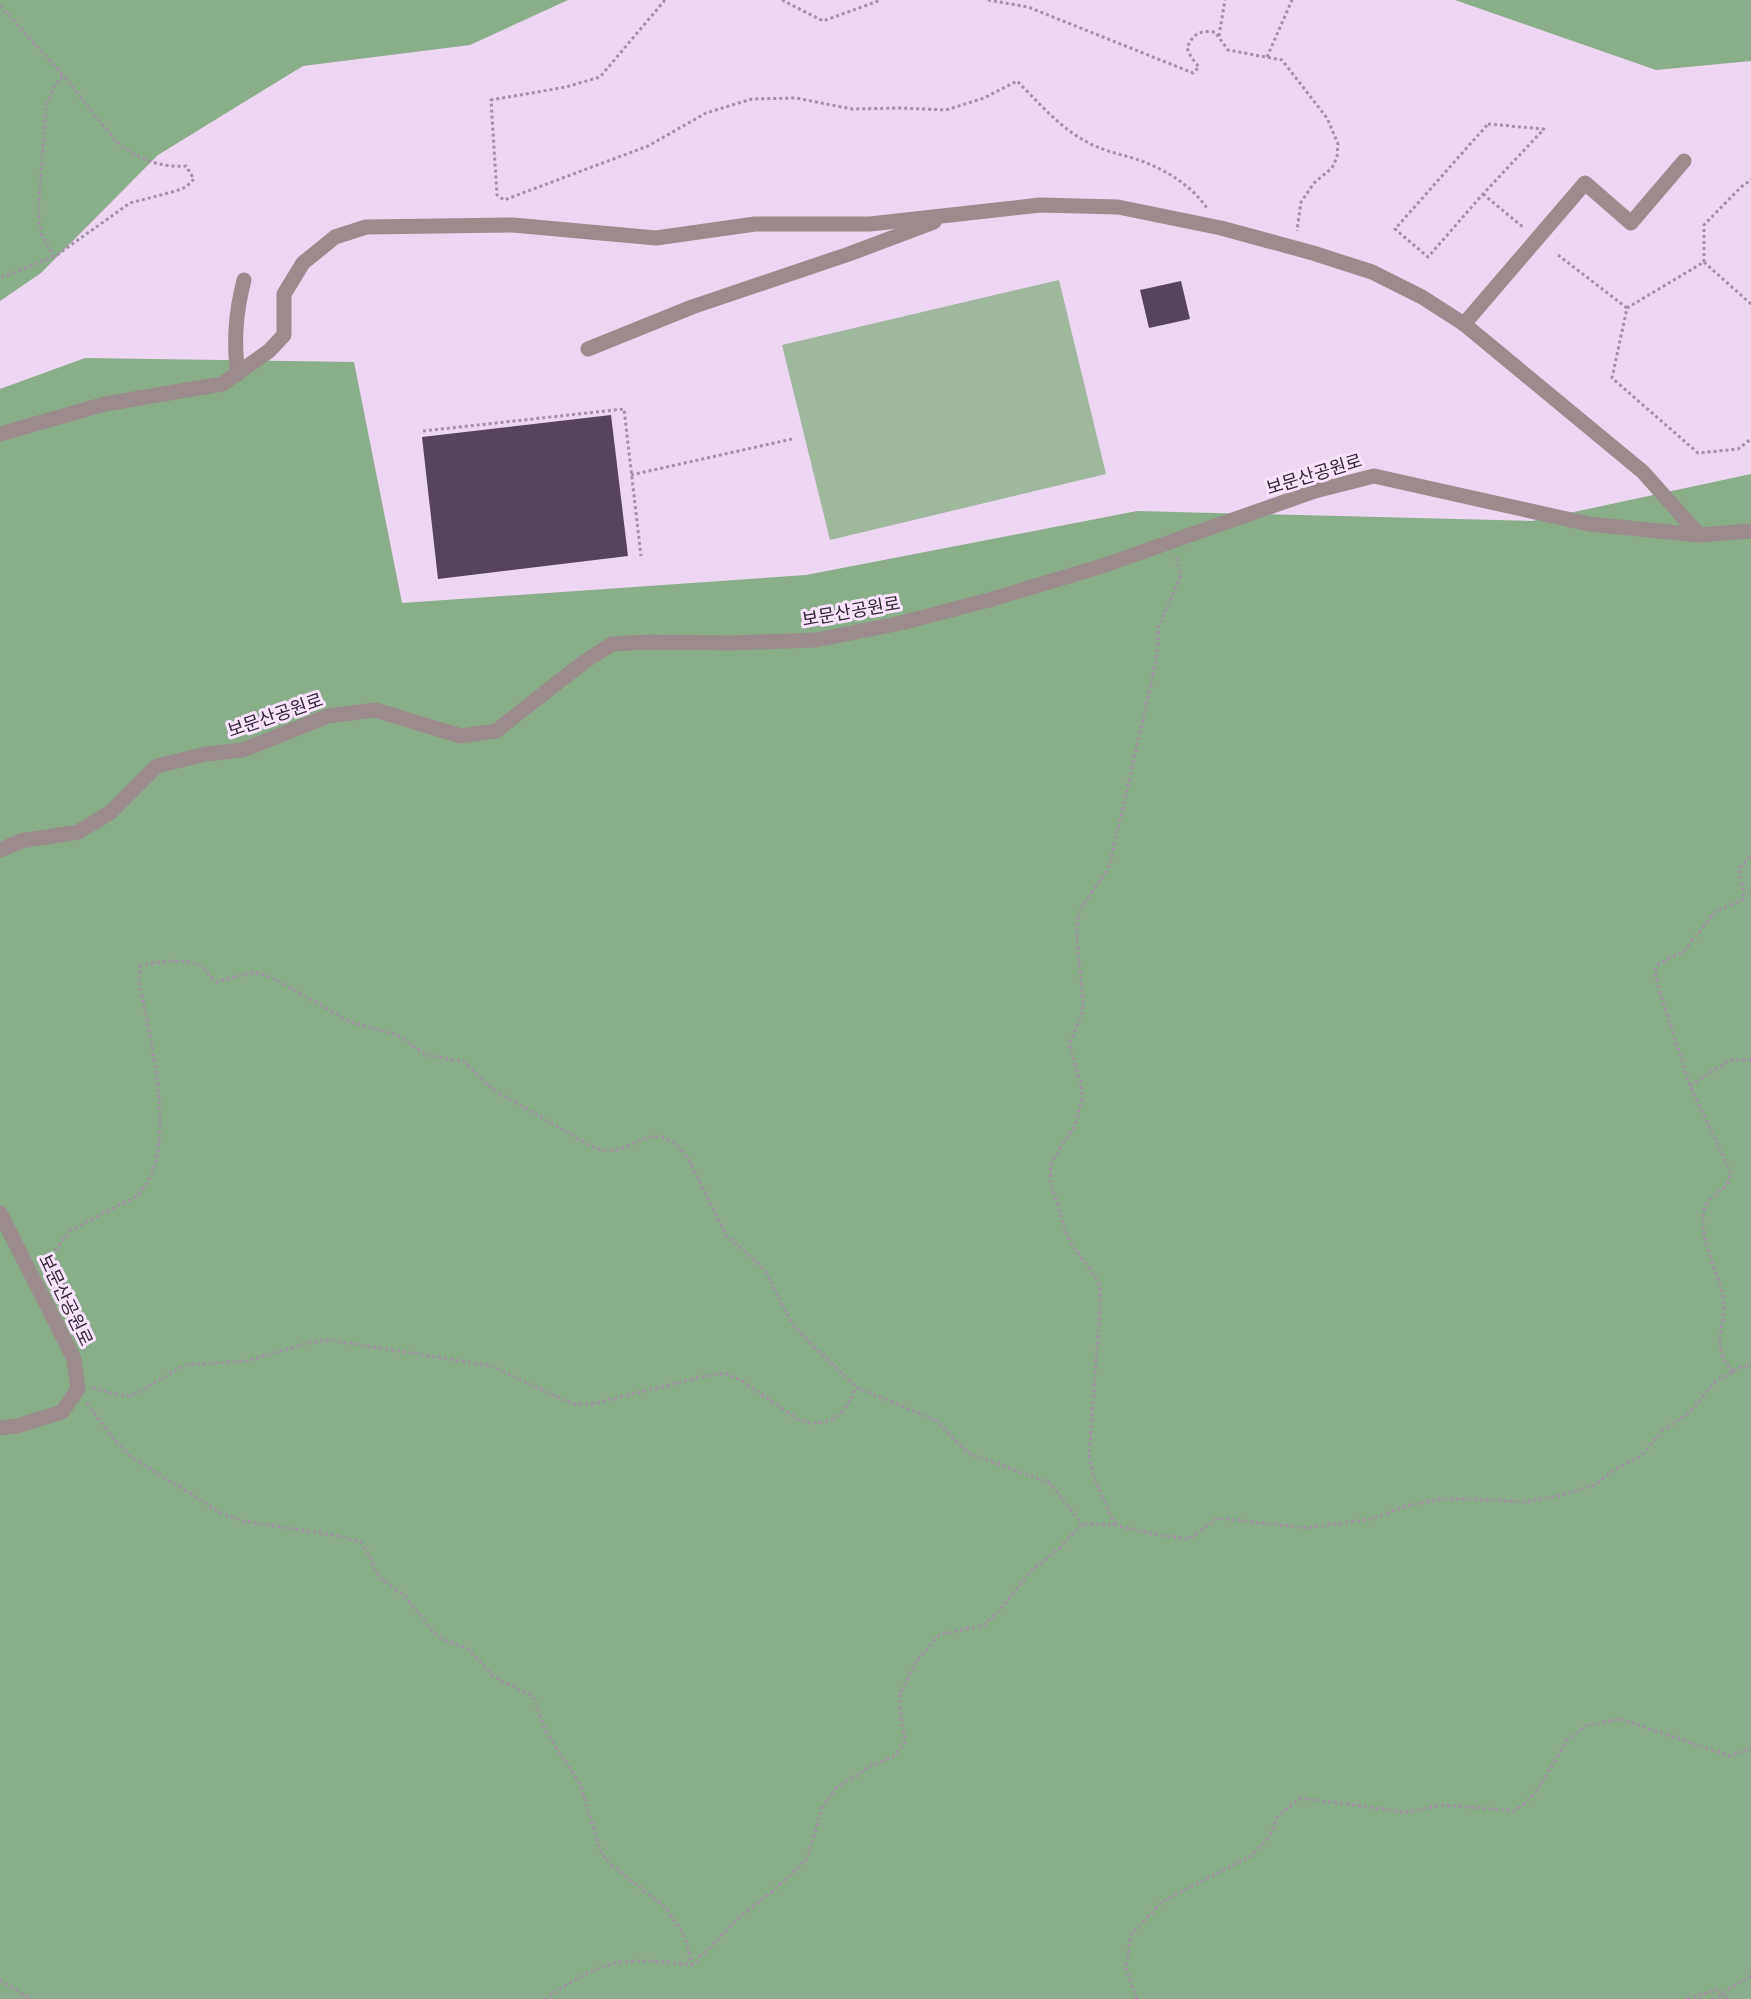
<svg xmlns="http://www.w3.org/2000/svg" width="1751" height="1999" viewBox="0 0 1751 1999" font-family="'Work Sans','Noto Sans KR',sans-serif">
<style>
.green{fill:#9eb79d}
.forest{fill:#8bae8a}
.building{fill:#56445b}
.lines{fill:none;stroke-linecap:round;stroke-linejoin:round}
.path{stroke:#a191a5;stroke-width:3;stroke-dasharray:3 3;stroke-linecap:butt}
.minor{stroke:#9b8b8c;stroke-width:15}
.labels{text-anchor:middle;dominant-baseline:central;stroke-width:6;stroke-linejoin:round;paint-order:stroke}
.street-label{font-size:18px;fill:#2f2731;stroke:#f9e3ff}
</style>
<rect width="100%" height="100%" fill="#ecd6f1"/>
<path class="green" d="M1059,280l47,194 -276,66 -48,-195z"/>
<g class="forest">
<path d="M0,0h568l-98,45 -167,21 -145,89 -117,118 -41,28z"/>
<path d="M1455,0h296v61l-95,9z"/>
<path d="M85,358l269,4 48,241 404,-28 331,-64 395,10 219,-47v1525h-1751v-1610z"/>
</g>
<g class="building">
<path d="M1181,281l9,38 -41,9 -9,-38z"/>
<path d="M611,415l17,141 -190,23 -16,-142z"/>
</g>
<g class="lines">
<g class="path">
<path d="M665,0l-65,77 -34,10 -75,13 6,95 7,5 144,-54 58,-33 46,-14 44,-1 56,11 48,-1 46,2 38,-12 33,-17c21,21 43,47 70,61 19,11 42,13 62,22 22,9 44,24 58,44"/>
<path d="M782,0l41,21 58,-21"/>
<path d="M988,0l40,7 165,66 6,-6 -8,-10 -4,-9c6,-14 12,-18 28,-16l13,18 54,10 45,58 11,26 -1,13 -5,11 -18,15 -13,19 -4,29"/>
<path d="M0,6l63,69 52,65c19,18 45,28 71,26l8,13 -8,8 -10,4 -46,12 -76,54 -54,21"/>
<path d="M1219,36l6,-36"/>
<path d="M1267,57l25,-57"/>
<path d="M1488,124l56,5 -61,65 -55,63 -33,-28z"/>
<path d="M1483,194l41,34"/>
<path d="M1558,255l69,53"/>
<path d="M54,257l-12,-22 -3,-12v-23l7,-93 9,-21 8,-11"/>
<path d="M1704,262v-37l37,-38 10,-7"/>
<path d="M1751,304l-47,-42 -77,46 -15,70 86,75 40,-4 13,-10"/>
<path d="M423,431l201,-22 17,147"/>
<path d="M631,475l161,-36"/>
<path d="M1690,1086l40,-26h21"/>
<path d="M40,1260l12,-6 19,-24 64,-33c48,-38 14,-163 4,-215l1,-15c12,-7 49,-8 61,-1 7,4 8,13 16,16l33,-9h10l17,7 73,42 47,13 29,20 39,7 22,23 13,9 97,55c38,11 57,-42 93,13l36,73 39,35 24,48 9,13 58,56 81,34 31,32 82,30 32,41"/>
<path d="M1733,1372c-26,-32 -5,-43 -10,-75 -5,-26 -25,-60 -19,-86 4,-19 28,-19 26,-40l-40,-85 -32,-100 -3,-17 5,-6 24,-12 31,-39 29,-13 -5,-30 12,-14"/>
<path d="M92,1387l22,7 15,2 10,-4 46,-27 62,-4 64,-19 19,-2 162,26 71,34 14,5 19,-2 105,-26 23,-4 17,7 56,39c30,12 49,-4 59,-32"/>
<path d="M87,1403l29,39 14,14 91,57 22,8 96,15 21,6 7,8 12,27 25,18 31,39 9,6 24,9 26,28 37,18 4,5 10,30 35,54 21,68 9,12 56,44 15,22 5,11 6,24"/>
<path d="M1115,1525l-22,-50 -4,-19 11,-148v-20l-2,-7 -25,-35 -7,-13 -16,-53 1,-17 24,-37 7,-29 -1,-14 -12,-38 12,-29 2,-11c0,-23 -11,-75 -3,-94 7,-16 22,-29 30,-47l45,-198 3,-19v-19l22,-50v-7l-5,-15"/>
<path d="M0,1980l31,19"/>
<path d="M544,1999c21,-13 44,-29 68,-35 26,-6 54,-2 80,1l50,-50 32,-25 33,-31 15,-51 14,-21 22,-12 10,-8 25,-10 13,-16 -5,-22 -1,-25 16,-32 23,-27 45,-10 20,-20 26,-33 30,-24 22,-24 33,1 38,9 36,5 29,-21 88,10 66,-9 31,-12 35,-8h36l51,3 37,-7 32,-10 25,-18 22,-11 22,-26 26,-17 27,-32 27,-15h8"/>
<path d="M1137,1999l-11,-30 5,-35 32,-33 88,-45 18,-19 9,-21 22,-18 106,14 37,-7 72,6 20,-17 32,-54 18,-14 35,-7 110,37 21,-7"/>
<path d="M1687,1999l29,-9 12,9"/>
<path d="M1712,1999l39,-23"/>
</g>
<g class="minor">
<path d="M1464,324l121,-141 46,40 53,-62"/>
<path d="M588,349l104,-42 157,-53 85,-32"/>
<path d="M238,374c-5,-32 -2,-63 6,-94"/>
<path d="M0,434l105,-30 117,-20 47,-33 15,-16v-41l19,-31 32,-26 31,-10 147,-2 143,13 99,-14h115l170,-19 78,2 103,21 92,25 59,19 50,25 42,27 179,148 56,63"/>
<path d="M0,850l21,-9 57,-9 33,-20 46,-46 49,-12 37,-4 85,-34 47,-6 86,26 35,-5 88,-69 28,-18 35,-2 84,1 85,-3 85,-17 88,-23 113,-34 213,-75 59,-15 215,48 110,11 52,-4"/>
<path d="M0,1213l74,146 4,30 -16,23 -45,14 -17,2"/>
</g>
</g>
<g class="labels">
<g class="street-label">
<text transform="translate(1314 474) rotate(-17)">보문산공원로</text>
<text transform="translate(851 611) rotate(-10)">보문산공원로</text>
<text transform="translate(275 715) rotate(-19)">보문산공원로</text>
<text transform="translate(66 1300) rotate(64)">보문산공원로</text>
</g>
</g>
</svg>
